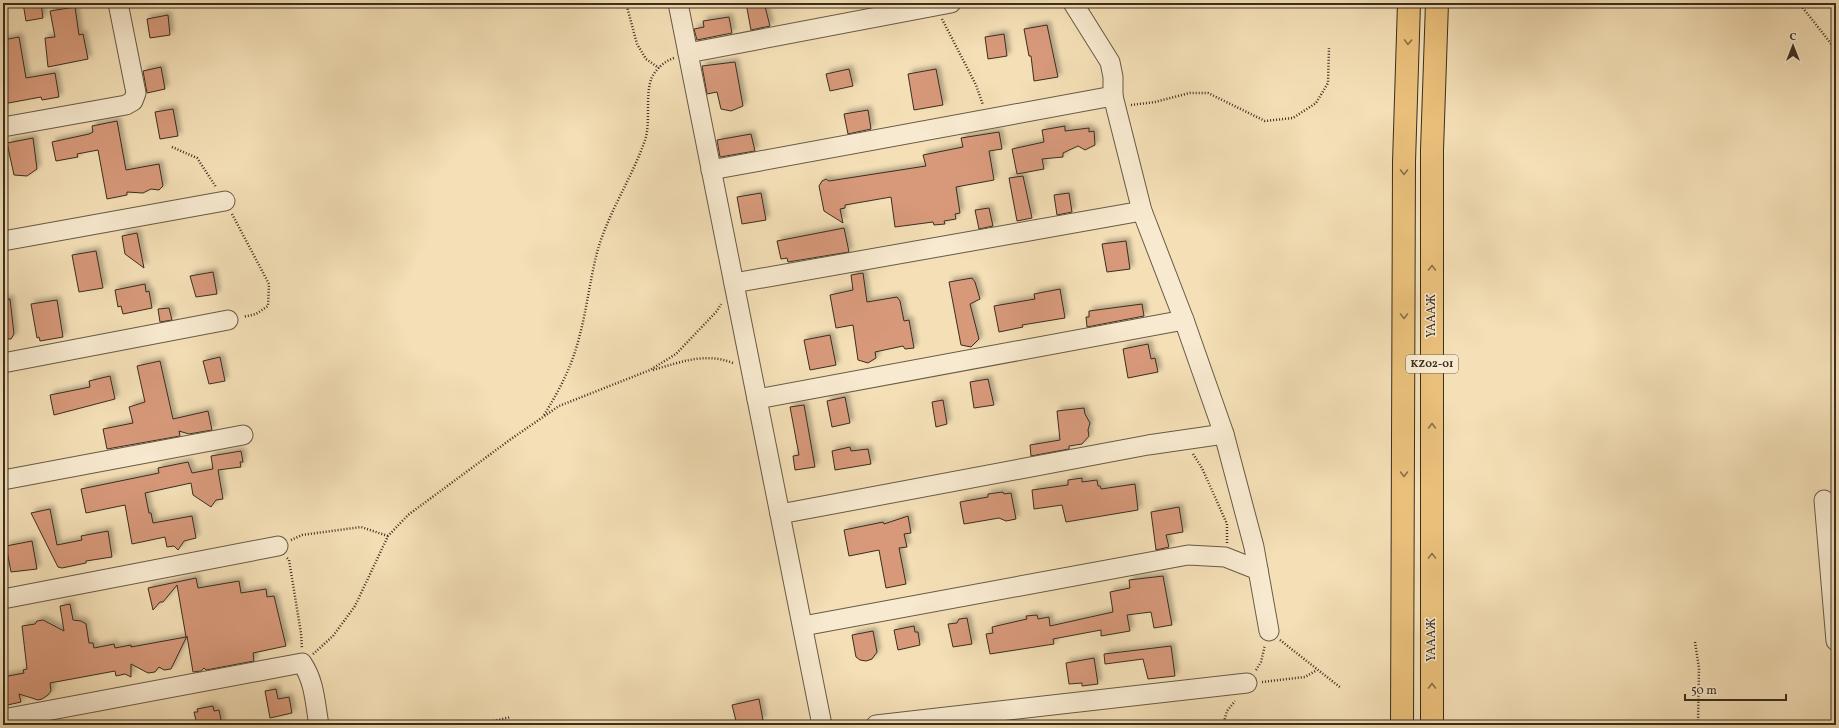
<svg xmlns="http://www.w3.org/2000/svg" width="1839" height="728" viewBox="0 0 1839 728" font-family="Vollkorn,serif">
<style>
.building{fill:#d7997a;stroke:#3a2e1f;filter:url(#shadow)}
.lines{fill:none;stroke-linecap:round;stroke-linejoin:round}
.minor-casing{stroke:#685a45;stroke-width:21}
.highway-casing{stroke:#3a2e1f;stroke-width:24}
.path{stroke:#3a2e1f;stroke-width:2.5;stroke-dasharray:1 2;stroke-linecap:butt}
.minor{stroke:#f8ead0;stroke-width:19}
.highway{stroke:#eac07b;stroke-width:22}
.oneway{stroke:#897048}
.labels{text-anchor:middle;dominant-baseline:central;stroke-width:3;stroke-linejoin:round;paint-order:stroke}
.shield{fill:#f8ead0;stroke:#736654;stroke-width:1}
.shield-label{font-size:11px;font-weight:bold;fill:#3a2e1f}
.street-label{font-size:12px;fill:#3a2e1f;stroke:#f8ead0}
</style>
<defs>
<filter id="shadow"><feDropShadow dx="3.5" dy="-3.5" stdDeviation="2" flood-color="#0004"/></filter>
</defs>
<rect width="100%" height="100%" fill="#f4dfb6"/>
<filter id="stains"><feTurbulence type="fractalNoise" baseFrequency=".005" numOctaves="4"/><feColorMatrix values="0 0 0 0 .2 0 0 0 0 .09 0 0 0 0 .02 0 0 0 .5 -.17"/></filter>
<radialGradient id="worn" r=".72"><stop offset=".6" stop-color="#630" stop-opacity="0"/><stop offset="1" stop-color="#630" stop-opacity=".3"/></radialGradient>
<g class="building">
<path d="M23,3h18l2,15 -17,3z"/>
<path d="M746,3h18l6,23 -19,4z"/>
<path d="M75,7l4,28 4,-1 5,25 -40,8 -3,-29 10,-1 -5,-26z"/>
<path d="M168,15l2,20 -20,3 -3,-19z"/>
<path d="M729,17l3,16 -35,7 -3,-11 10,-2 -1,-6z"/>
<path d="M1047,25l11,52 -24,4 -3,-25h-2l-5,-27z"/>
<path d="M1004,34l3,22 -19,3 -3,-22z"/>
<path d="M19,37l7,41 29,-5 4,24 -17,3 -1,-3 -38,7v-64z"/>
<path d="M735,62l8,44 -12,5 -10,-2 -4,-17 -10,2 -5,-28z"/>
<path d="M161,67l4,22 -18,4 -4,-22z"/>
<path d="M849,69l4,17 -23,5 -4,-17z"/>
<path d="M936,69l7,36 -29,5 -6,-36z"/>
<path d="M173,109l5,27 -18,3 -5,-27z"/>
<path d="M868,110l3,19 -23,5 -4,-20z"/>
<path d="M117,121l9,49 33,-6 4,22 -4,4 -8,-1 -8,4 -16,-1v3l-20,4 -9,-49 -21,4 1,3 -22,4 -4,-19 37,-8 4,-2 -1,-6z"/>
<path d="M1065,126v5l24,-3v4l5,-1 1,14 -10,5 -7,-4 -15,7v4l-21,2 2,10 -27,5 -5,-25 32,-7 -2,-12z"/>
<path d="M999,132l3,17 -13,2 5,29 -38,7 4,26 -5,1 1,5 -12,2 1,3 -11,1 -1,-3 -38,5 -4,-30 -46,8v3l-5,1 3,14 -19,-12 -5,-25 3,-5 4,-2 3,2 97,-15 -3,-11 40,-8 -2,-9z"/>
<path d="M751,134l4,17 -35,6 -3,-17z"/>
<path d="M33,138l4,31 -10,7 -13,-1 -7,-32z"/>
<path d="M1023,176l9,42 -15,3 -8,-43z"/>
<path d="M761,193l5,27 -24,4 -5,-27z"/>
<path d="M1069,193l3,19 -15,3 -3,-20z"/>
<path d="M989,208l4,18 -14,3 -4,-19z"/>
<path d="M844,228l5,24 -61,10 -1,-4 -6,1 -4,-18z"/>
<path d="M137,233l7,35 -19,-14 -3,-18z"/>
<path d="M1126,241l4,28 -23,3 -5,-28z"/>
<path d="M96,251l7,37 -24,4 -7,-37z"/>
<path d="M213,272l4,22 -21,3 -6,-21z"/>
<path d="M863,273l4,29 30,-5 3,4 4,20 5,-1 5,28 -9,1 -2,-3 -28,6 1,6 -8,5 -10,-3 -5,-35 -17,3 -6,-33 23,-5 -2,-15z"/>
<path d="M972,278l3,4 5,17 -10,5 9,35 -8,8 -10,-2 -12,-63z"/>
<path d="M145,284l1,8 3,-1 3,17 -29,6 -2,-8 -3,1 -3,-17z"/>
<path d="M1060,289l5,29 -43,7 1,2 -24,5 -5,-26 41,-7 -1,-5z"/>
<path d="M10,299l4,35 -3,5h-8v-39z"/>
<path d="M57,300l6,37 -23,4 -1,-4 -2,1 -6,-34z"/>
<path d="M1142,304l2,12 -57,11 -1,-10h3v-6z"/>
<path d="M169,308l3,12 -12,2 -2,-13z"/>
<path d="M830,335l6,30 -26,5 -6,-30z"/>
<path d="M1148,344l3,15 4,-1 3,14 -30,6 -5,-29z"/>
<path d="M220,357l5,24 -16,3 -6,-23z"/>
<path d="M160,361l13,58 35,-8 4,19 -23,4 -10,-3 1,5 -73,13 -4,-20 30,-6 -4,-16 16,-5 -8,-36z"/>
<path d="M110,376l5,23 -61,16 -4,-20 40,-8 -1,-6z"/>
<path d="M988,379l6,26 -20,3 -4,-26z"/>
<path d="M845,397l5,26 -18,4 -5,-26z"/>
<path d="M943,400l4,24 -11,3 -4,-25z"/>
<path d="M804,405l11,62 -20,3 -2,-14 6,-1 -9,-48z"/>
<path d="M1084,408l1,6 5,9 -2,7 1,6 -7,8 -13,2v3l-38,7 -1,-11 30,-5 -3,-29z"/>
<path d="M850,447l1,4 17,-2 3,15 -36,6 -3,-19z"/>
<path d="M241,451l2,11h-3l1,5 -23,3 5,29 -7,1 -5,7 -18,-12 -2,-12 -46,10 4,20h2l2,10 39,-7 4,22 -12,3 -6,9 -4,-4 -7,1 -2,-10 -33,7 -7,-39 -39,8 -5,-24 78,-16 -1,-5 30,-6 4,11 21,-4 -2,-13z"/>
<path d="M1082,478v4l15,-2 1,6h2l1,3 34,-5 3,26 -72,12 -4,-17 -28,4 -2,-19 36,-5v-5z"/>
<path d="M1003,492l1,2 7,-1 5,26 -10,2 -7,-3 -35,6 -4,-22 28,-5v-3z"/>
<path d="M1179,507l4,25 -17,3 3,12 -13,3 -5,-38z"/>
<path d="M50,509l7,36 25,-5 -1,-4 27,-5 4,26 -26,4v2l-24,5 -4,-1 -27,-54z"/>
<path d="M908,516l3,17 -7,1 3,13 -8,1 7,36 -20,4 -7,-38 -30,6 -5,-26 39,-8 1,2z"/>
<path d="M32,541l5,28 -26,3 -5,-26z"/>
<path d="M1163,576l9,49 -18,3 -3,-16 -24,3 3,16 -29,5v-6l-48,9 1,5 -64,10 -4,-20 7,-1 -1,-6 35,-8 -1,-3 11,-1 1,4 11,-2 1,9 63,-14 -3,-20 20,-4 -1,-8z"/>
<path d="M196,578l2,10 41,-7 2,12 25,-4 1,8 7,-1 12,50 -33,7 1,8 -48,9 -2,-2 -3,3 -8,1 -6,-36 -16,33 -7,1 -5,-3 -4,5 -7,1 -17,-9v13l-6,-3 -9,2 -1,-5 -65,12 1,8 -3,4 -6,4 -4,1 -19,-6 2,8 -18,4v-29l21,-4 -1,-3 4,-1 -5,-43 13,-2 2,-3 6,-1 21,11 -4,-25 10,-2 3,16 8,1 5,3 3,19h4l1,5 20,-4 1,4 16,-3v2l55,-10 -9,-52 -14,17h-3l-7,8 -5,-22z"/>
<path d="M967,618l5,26 -19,3 -5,-23 9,-1 2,-4z"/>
<path d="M914,626l1,6h3l2,13 -22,5 -4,-20z"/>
<path d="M873,631l4,21 -5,7 -6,2 -6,-1 -4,-3 -4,-22z"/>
<path d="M1171,646l4,30 -27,3 -5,-20 -38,5 -1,-10z"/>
<path d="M1094,658l4,26 -16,2v-3l-13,1 -3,-21z"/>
<path d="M276,689l2,10 11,-2 3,16 -22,5 -5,-27z"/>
<path d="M759,699l4,21 -26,5 -5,-20z"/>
<path d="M213,706l1,5 5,-1 3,15h-25l-3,-13h4l-1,-3z"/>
</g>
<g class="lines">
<g class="minor-casing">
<g id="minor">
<path d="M678,3l144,722"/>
<path d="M1073,3l37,59 3,15v19l29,115 42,109 40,114 30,113 15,84"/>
<path d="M688,53l263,-50"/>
<path d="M3,127l123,-22 7,-4 3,-8 -18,-90"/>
<path d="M711,170l402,-74"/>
<path d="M3,241l222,-40"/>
<path d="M734,283l408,-72"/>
<path d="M3,363l225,-43"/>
<path d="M757,399l427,-79"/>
<path d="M3,480l240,-45"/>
<path d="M1824,500l12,141"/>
<path d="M780,514l368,-69 76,-11"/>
<path d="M3,599l275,-53"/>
<path d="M803,626l385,-71 37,2 33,13"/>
<path d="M3,719l299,-56c13,19 13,41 17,62"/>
<path d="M876,725l371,-42"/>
</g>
</g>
<g class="highway-casing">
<g id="highway">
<path d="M1402,725l2,-563 5,-159"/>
<path d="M1432,725v-575l5,-147"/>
</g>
</g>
<g class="path">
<path d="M626,3l11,41 9,15 13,9"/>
<path d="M1799,3l37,47"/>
<path d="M942,19l34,66 7,20"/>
<path d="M1131,105l24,-3 35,-9h18l57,28 28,-3 23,-15 12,-20 1,-35"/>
<path d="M172,147l25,11 19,29"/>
<path d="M232,214l37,70 -1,22 -12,8 -13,3"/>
<path d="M653,370c28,-8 52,-18 80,-7"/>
<path d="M544,415c15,-24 28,-49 35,-77 8,-29 11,-60 19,-89 11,-37 33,-70 46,-106 8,-20 0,-47 8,-66 5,-9 13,-16 22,-19"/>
<path d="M1193,454l9,14 25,56v19"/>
<path d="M291,540l11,-5 59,-8 27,9"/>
<path d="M287,558l2,2 12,73 1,16"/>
<path d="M1280,640l61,48"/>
<path d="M1695,642l4,26 -1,57"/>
<path d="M313,654l20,-18 22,-30 33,-70 20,-21 103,-76 48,-33 91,-36 26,-16 41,-43 4,-7"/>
<path d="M1256,670l5,-8 4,-17"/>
<path d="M1262,682l43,-5 12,-7"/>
<path d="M476,725l35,-8"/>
<path d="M1223,725l4,-14 8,-10"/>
</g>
<use href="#minor" class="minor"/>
<use href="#highway" class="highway"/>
</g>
<defs><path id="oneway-chevron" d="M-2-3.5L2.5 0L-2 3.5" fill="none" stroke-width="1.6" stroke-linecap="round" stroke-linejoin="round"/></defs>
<g class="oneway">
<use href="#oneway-chevron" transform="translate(1408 42) rotate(92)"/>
<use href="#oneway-chevron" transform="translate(1404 172) rotate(90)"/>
<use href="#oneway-chevron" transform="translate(1432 268) rotate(-90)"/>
<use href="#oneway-chevron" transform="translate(1404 316) rotate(90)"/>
<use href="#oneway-chevron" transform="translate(1432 426) rotate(-90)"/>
<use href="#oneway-chevron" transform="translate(1404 474) rotate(90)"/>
<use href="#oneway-chevron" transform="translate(1432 556) rotate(-90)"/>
<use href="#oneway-chevron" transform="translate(1432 686) rotate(-90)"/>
</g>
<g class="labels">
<rect class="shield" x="1406" y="355" width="52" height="18" rx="3"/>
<g class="shield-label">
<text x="1432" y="364">KZ02-01</text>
</g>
<g class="street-label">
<text transform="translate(1432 316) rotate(-90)">ҮАААЖ</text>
<text transform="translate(1432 640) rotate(-90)">ҮАААЖ</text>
</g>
</g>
<rect width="1839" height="728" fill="none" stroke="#f4dfb6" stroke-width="16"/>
<rect x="4" y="4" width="1831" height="720" fill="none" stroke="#3a2e1f" stroke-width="2"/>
<rect x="8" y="8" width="1823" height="712" fill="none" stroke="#3a2e1f"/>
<g transform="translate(1793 46)" stroke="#f8ead0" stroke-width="3" paint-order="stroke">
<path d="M0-3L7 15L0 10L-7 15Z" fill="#3a2e1f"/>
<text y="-6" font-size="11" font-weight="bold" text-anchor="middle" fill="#3a2e1f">С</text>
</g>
<path d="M1685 694v6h101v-6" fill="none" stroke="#3a2e1f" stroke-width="2"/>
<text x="1691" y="694" font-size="12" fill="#3a2e1f" stroke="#f8ead0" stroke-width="3" paint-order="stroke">50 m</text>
<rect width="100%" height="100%" filter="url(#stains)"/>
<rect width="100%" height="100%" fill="url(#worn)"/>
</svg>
